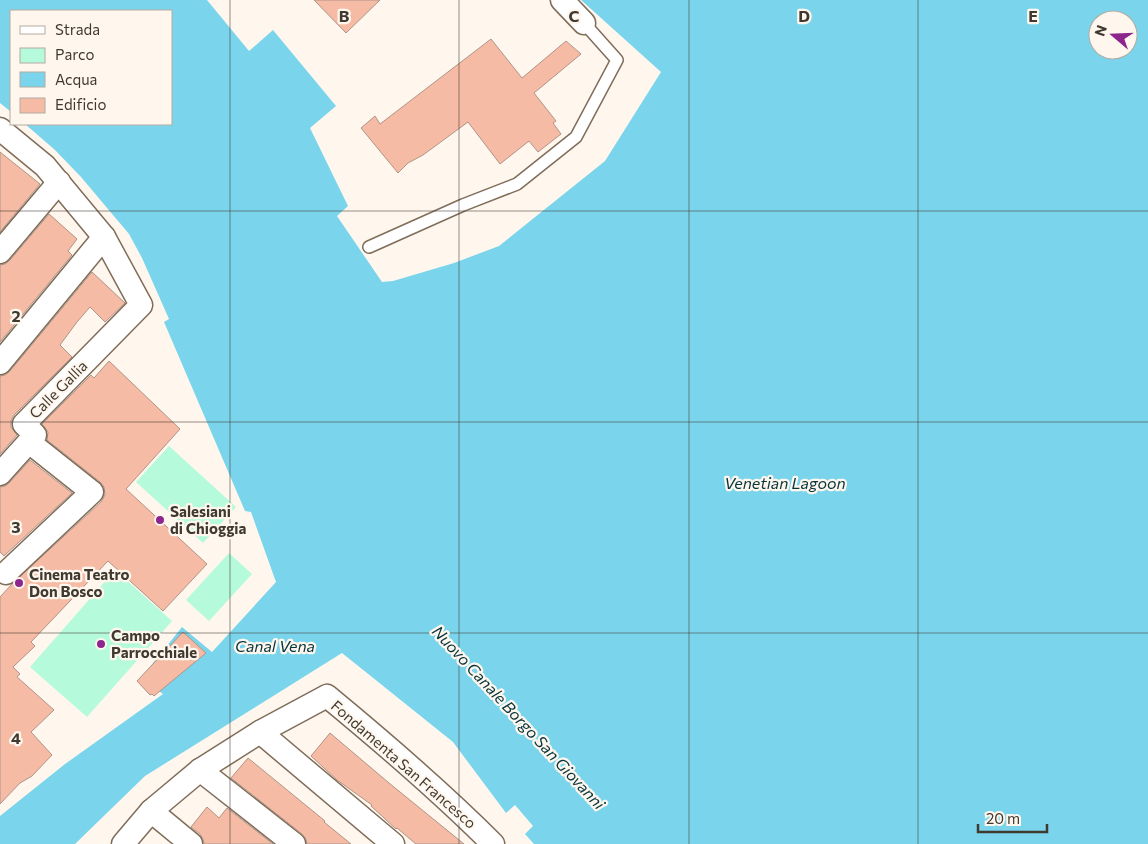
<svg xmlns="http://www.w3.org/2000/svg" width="1148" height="844" viewBox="0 0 1148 844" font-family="Commissioner,sans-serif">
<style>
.green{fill:#b5fbdb}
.water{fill:#7ad5ec;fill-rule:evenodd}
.building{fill:#f5bba5;stroke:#af9489}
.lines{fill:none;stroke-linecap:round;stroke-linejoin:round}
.service-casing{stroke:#7f6d5a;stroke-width:14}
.minor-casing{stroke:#7f6d5a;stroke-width:25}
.service{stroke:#fff;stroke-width:11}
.minor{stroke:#fff;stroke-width:22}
.grid{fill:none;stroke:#403930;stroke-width:1;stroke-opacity:0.55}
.poi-dot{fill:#8c268d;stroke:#fff7ee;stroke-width:2}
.labels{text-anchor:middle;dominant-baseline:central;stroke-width:4.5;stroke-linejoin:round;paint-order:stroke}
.street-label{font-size:15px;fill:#403930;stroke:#fff7ee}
.poi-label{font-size:15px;font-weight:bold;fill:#403930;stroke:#fff7ee;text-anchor:start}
.water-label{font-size:16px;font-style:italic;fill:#07353e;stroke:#fff7ee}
.grid-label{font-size:16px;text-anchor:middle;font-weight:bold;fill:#403930;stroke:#fff7ee;stroke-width:4.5;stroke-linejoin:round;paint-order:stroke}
</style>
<rect width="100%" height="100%" fill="#fff7ee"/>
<g class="green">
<path d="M169,446l67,61 -33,36 -67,-61z"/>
<path d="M229,553l23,21 -43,47 -23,-21z"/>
<path d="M115,570l57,51 -85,96 -57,-50z"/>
</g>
<path class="water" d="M0,0h207l42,51 24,-21 63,76 -26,22 38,78 -11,10 45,66 11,-1 61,-18 45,-17 106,-85 56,-89 -80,-72h567v844h-614l-9,-10 8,-8 -18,-21 -9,8 -53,-71 -111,-89 -197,123 -70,68h-75v-28l65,-52 98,-70 -22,-16 41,-51 30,25 64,-70 -25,-70 -6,-1 -81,-189 5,-3 -27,-61 -13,-24 -48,-57 -26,-27 -30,-26h146v-113h-160v101l-11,-9zM1098,20h30v30h-30z"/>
<g class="building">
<path d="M314,0h66l-34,33z"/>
<path d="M491,39l31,39 44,-37 15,13 -47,39 22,28 -3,2 8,11 -23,18 -9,-11 -29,23 -32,-42 -45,33 -15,8 -10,10 -37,-45 14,-12 5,8z"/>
<path d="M0,152l40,32 -40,48z"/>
<path d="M49,214l28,25 -9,12 4,4 -72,87v-77l5,-1 5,-4z"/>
<path d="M92,272l33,31 -20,19 -15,-15 -13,15 -17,23 12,12 -58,58 -3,6v6l6,8 -17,19v-78l5,-1 5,-4z"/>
<path d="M109,361l71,68 -54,60 81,75 -44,47 -55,-50 -77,81 4,4 -22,21 7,7 -3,3 37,33 -23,22 21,23 -20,21 -12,7 -20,21v-207l12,-13 89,-82 4,-7 -1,-8 -4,-5 -53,-42 1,-8 -6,-8 49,-49 3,3z"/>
<path d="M30,460l42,33 -68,63 -4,-4v-65l5,-1 4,-3z"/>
<path d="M183,632l23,21 -52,43 -2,-2 -2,1 -13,-14z"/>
<path d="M330,733l59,50 75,61h-48l-19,-16 -1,1 -25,-23 1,-1 -35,-25 -26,-24z"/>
<path d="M248,758l77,63 -1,1 27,22h-44l-1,-5 -4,-5 -71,-56z"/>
<path d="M207,807l12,11 8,-10 46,36h-69l-1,-5 -3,-5 -9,-7z"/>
</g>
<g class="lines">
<g class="service-casing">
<path id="service" d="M369,247l94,-42 54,-21 59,-47 41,-77 -33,-37"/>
</g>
<g class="minor-casing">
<g id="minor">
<path d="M562,0l22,23"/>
<path d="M0,129l45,37 59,71 37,68 -117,119 11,11 -35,39"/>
<path d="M0,252l59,-70"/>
<path d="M0,363l104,-126"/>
<path d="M6,573l86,-81 -63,-50"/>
<path d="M260,732l133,112"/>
<path d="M200,770l94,74"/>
<path d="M151,811l40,33"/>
<path d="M123,844l28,-33 49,-41 60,-38 67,-36c57,47 113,95 166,148"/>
</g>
</g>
<use href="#service" class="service"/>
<use href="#minor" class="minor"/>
</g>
<path class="grid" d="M230,0v844M459,0v844M689,0v844M918,0v844M0,211h1148M0,422h1148M0,633h1148"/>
<g class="poi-dot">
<circle cx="160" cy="520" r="5"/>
<circle cx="19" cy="583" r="5"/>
<circle cx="101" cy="644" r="5"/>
</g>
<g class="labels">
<g class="street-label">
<text transform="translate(58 389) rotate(-45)">Calle Gallia</text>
<text transform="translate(404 764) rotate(41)">Fondamenta San Francesco</text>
</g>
<g class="poi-label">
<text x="170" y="511">Salesiani<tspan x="170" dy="17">di Chioggia</tspan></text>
<text x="29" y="574">Cinema Teatro<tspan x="29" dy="17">Don Bosco</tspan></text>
<text x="111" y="635">Campo<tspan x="111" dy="17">Parrocchiale</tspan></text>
</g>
<g class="water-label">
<text x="785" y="482">Venetian Lagoon</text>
<text x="275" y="645">Canal Vena</text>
<text transform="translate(519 717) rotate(47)">Nuovo Canale Borgo San Giovanni</text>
</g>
</g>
<g class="grid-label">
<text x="344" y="22">B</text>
<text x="574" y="22">C</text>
<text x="804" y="22">D</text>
<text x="1033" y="22">E</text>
<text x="16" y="322">2</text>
<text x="16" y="533">3</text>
<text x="16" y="744">4</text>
</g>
<rect x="10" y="10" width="162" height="115" fill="#fff7ee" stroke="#b3aba2"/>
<rect x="20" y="26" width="25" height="8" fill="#ffffff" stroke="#b3aba2"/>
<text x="55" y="35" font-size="15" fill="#403930">Strada</text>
<rect x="20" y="48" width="25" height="15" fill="#b5fbdb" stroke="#b3aba2"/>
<text x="55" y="60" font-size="15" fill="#403930">Parco</text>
<rect x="20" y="72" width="25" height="15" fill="#7ad5ec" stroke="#b3aba2"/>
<text x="55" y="85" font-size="15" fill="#403930">Acqua</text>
<rect x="20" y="98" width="25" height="15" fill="#f5bba5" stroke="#b3aba2"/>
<text x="55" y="110" font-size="15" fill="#403930">Edificio</text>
<g transform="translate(1113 35) rotate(289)"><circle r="24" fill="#fff7ee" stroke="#b3aba2"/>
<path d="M0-4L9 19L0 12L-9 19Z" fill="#8c268d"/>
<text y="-8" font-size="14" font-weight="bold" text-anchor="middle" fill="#403930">N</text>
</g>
<path d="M978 824v8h69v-8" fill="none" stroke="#403930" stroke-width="2.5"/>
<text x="986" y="824" font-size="15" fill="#403930" stroke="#fff7ee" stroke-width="4" paint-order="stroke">20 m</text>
</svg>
